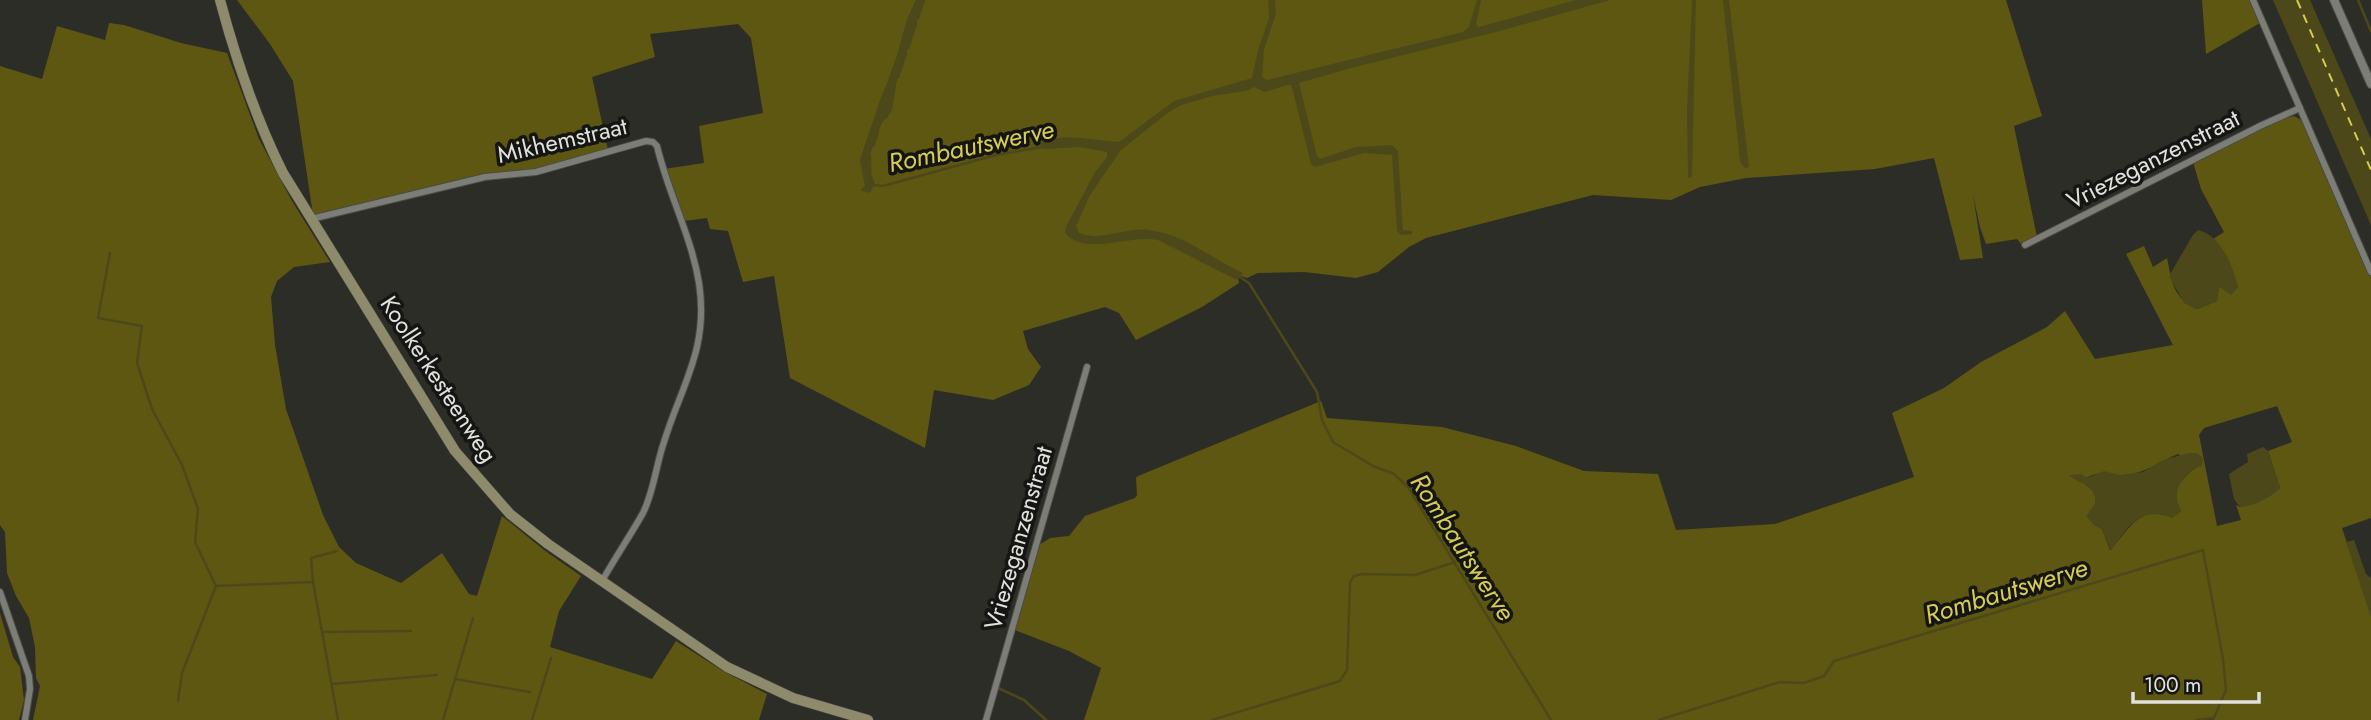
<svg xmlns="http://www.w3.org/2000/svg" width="2371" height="720" viewBox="0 0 2371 720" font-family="Jost,sans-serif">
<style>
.green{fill:#5e5711;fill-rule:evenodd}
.water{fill:#4d4819}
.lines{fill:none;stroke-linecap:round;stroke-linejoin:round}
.stream{stroke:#4d4819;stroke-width:2.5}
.ferry{stroke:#d7cb53;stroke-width:2;stroke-dasharray:9 7;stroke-linecap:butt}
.minor-casing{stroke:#4a4a46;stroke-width:8}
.tertiary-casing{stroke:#4a4a46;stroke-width:10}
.secondary-casing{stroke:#4a4a46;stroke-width:11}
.minor{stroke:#7d7d78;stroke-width:6}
.tertiary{stroke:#7d7d78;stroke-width:8}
.secondary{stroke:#8e8b6d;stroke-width:10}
.labels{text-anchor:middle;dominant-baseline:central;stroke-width:7;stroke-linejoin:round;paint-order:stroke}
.street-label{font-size:24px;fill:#e1e1de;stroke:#151513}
.water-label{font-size:26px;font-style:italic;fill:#d7cb53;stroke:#151513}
</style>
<rect width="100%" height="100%" fill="#2d2d28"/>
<g class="green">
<path d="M237,0h679c-10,22 -14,45 -23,68 -11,31 -23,61 -33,93l14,24 -4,-11v-21l11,-29 10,-15 2,-18 31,-91h1082l36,116 -28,10 23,111 -16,7 -4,-5 -31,5 -6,-17 -7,-32 10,63 -23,2 -26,-102 -59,11 -129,9 -46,9 -29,13 -78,-5 -167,43 -17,9 -31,25 -22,6 -52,-6 -46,1 -11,5 -9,-3 1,8 -37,24 -66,33 -17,-27 -14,-6 -82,24 5,18 13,18 -12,18 -36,15 -59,-10 -9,58 -135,-70 -16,-102 -31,6 -15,-51 -18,-2 -3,-11 -23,3 -20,-52 40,-6 -5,-37 64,-13 -12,-75 -13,-14 -88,10 5,23 -63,20 16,73 -61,17 -234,48 -20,-134 -23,-37z"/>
<path d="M2202,0h48l10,23 -54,31z"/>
<path d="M109,23l15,2 57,18 46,10 32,86 33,62 38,61 -36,5 -17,14 -6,16 4,48 11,64 37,106 16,32 17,16 45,20 41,-30 27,41 8,2 25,-80 42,34 37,26 -22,35 -9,36 102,32 24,-38 47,30 44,23 -8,26h-726l7,-34 -4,-8 -1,-31 -6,-29 -13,-22 -9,-23 -2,-41 -5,-7v-459l42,13 15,-53 48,14z"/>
<path d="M2294,116l9,5 68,156v241l-29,10 29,88v104h-158l-1,-2 -16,2h-1112l17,-52 -32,-17 -54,-21 24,-85 11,-7 19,-2 16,-20 50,-18 2,-3 -1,-17 2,-2 183,-75 6,17 115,9 74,19 68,25 74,3 18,56 99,-6 139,-47 -22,-64 52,-25 37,-26 66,-35 18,-16 30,48 78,-14 -47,-91 18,-8 9,21 14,-9c5,24 6,40 30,51l20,-8 2,-15 12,8 7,-7 -9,-25 -16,-23 11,-7 -23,-43 -8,-27 85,-42zM2277,406l15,36 -24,9 12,37 -40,19 -4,-2 5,15 -24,6 -18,-91 5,-7zM2178,454l18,13c-16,13 -27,25 -15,44l-9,6c-33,-13 -43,13 -62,33l-8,-21 -8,-4c0,-11 3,-22 1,-33l-13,-10c12,-12 23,-8 37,-7 22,1 40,-13 59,-21z"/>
<path d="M0,613l13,44 7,10 4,33 -5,20h-19z"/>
</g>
<g class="water">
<path d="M916,0h8l-31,91 -2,18 -10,15 -11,29v21l4,11 -4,8 -10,-3 5,-4 -5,-25 20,-61 14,-34 13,-47z"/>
<path d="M1268,0h7l1,14 -12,35 -2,28 5,3 196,-48 6,-5 8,-27h4l-5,25 3,2 97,-27h34l-114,32 -145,36 -52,15 18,73 3,3 36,-12 36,-2 6,6 5,79 9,1v3l-11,1 -4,-4 -5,-76 -28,-2 -49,14 -4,-3 -18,-73 -2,-6h-4l-22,7 -11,-5 -8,4 -34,5 -31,9 -15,9 -45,36 -31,45 -14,31 3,7c23,9 46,-6 70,-3 35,4 63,29 94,43l-6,7 -79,-40c-28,-6 -73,17 -93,-7l1,-6 29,-55 12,-15v-5l-28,-5 -34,2 -4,-2 -1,-4c22,-11 55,-2 79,-1l55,-41 78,-23 6,-28 11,-32z"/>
<path d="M1692,0h4l-4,177 -4,1 -1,-70z"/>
<path d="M1723,0h6l20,166 -3,3 -6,-7z"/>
<path d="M2273,0h37l61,139v86z"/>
<path d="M2198,230c23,5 35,36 40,57l-7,8 -12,-8 -2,14 -20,8 -13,-6 -15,-27 24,-41z"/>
<path d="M2263,447l5,4 12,37c-8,9 -28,19 -40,19l-6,-8 -5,-25 19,-12 -1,-8z"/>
<path d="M2189,453h8l6,5 -1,8c-19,5 -33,28 -20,45l-10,7c-31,-13 -46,10 -61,33l-9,-22 -8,-4 -8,-9 10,-14c-3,-21 -15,-16 -27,-27l12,-1 6,4 17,-7 16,4 23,-3 20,-12z"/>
<path d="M2354,540l12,34 5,4v38l-25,-74z"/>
</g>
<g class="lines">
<g class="stream">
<path d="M2358,0l13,31"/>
<path d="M918,18l6,-18"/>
<path d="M908,48l8,-24"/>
<path d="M898,77l8,-23"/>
<path d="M886,117l5,-8 4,-25"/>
<path d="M873,146l5,-14"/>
<path d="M870,155v19l4,11 9,1 113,-31 46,-8"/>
<path d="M110,253l-12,65 44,8 -5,37 15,46 30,56 16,44 -3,33 21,44 -34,87 -4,28"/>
<path d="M1238,276l11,7 68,109 5,28 11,22 40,24 21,8 14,13 143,233"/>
<path d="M313,582l25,138"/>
<path d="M216,586l97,-4 -2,-24 26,-7"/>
<path d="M323,632l88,-1"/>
<path d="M455,679l75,13"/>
<path d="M332,684l105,-9"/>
<path d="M998,688l26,12 22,20"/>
<path d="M443,720l30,-102"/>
<path d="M532,720l19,-62"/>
<path d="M1212,720l128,-39 7,-11 3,-88 4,-6 8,-2 53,1 40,-13"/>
<path d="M1659,720l121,-38 24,1 20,-7 10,-15 369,-111 20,109 3,31 -13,30"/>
<path d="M2196,720l17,-2"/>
</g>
<path class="ferry" d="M2297,0l74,170"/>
<g class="minor-casing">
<g id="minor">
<path d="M2253,0l118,272"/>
<path d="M311,219l174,-42 51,-5 110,-31 7,1 4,4c11,47 34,89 42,137 10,65 -17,101 -35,159 -8,23 -10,49 -21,71 -13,23 -28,45 -41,68"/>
<path d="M2025,245l235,-119 40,-18"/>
<path d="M0,592l29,84 1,13 -5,31"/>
<path d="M986,720l101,-353"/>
</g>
</g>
<g class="tertiary-casing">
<path id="tertiary" d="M2334,0l37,84"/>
</g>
<g class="secondary-casing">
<path id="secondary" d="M220,0c16,60 35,117 63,173l172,278 55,63 38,30 179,123 66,31 75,22"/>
</g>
<use href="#minor" class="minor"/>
<use href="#tertiary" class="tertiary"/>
<use href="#secondary" class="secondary"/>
</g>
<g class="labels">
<g class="street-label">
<text transform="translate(562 140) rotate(-13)">Mikhemstraat</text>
<text transform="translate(2153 159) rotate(-27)">Vriezeganzenstraat</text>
<text transform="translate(439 379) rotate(57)">Koolkerkesteenweg</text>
<text transform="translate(1018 538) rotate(-74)">Vriezeganzenstraat</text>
</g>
<g class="water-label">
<text transform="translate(971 146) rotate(-12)">Rombautswerve</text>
<text transform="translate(1463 547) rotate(57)">Rombautswerve</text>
<text transform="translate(2006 591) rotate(-17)">Rombautswerve</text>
</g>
</g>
<path d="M2133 692v10h126v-10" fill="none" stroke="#e1e1de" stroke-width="3.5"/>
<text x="2144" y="692" font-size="21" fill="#e1e1de" stroke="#151513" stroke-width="5" paint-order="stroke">100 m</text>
</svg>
